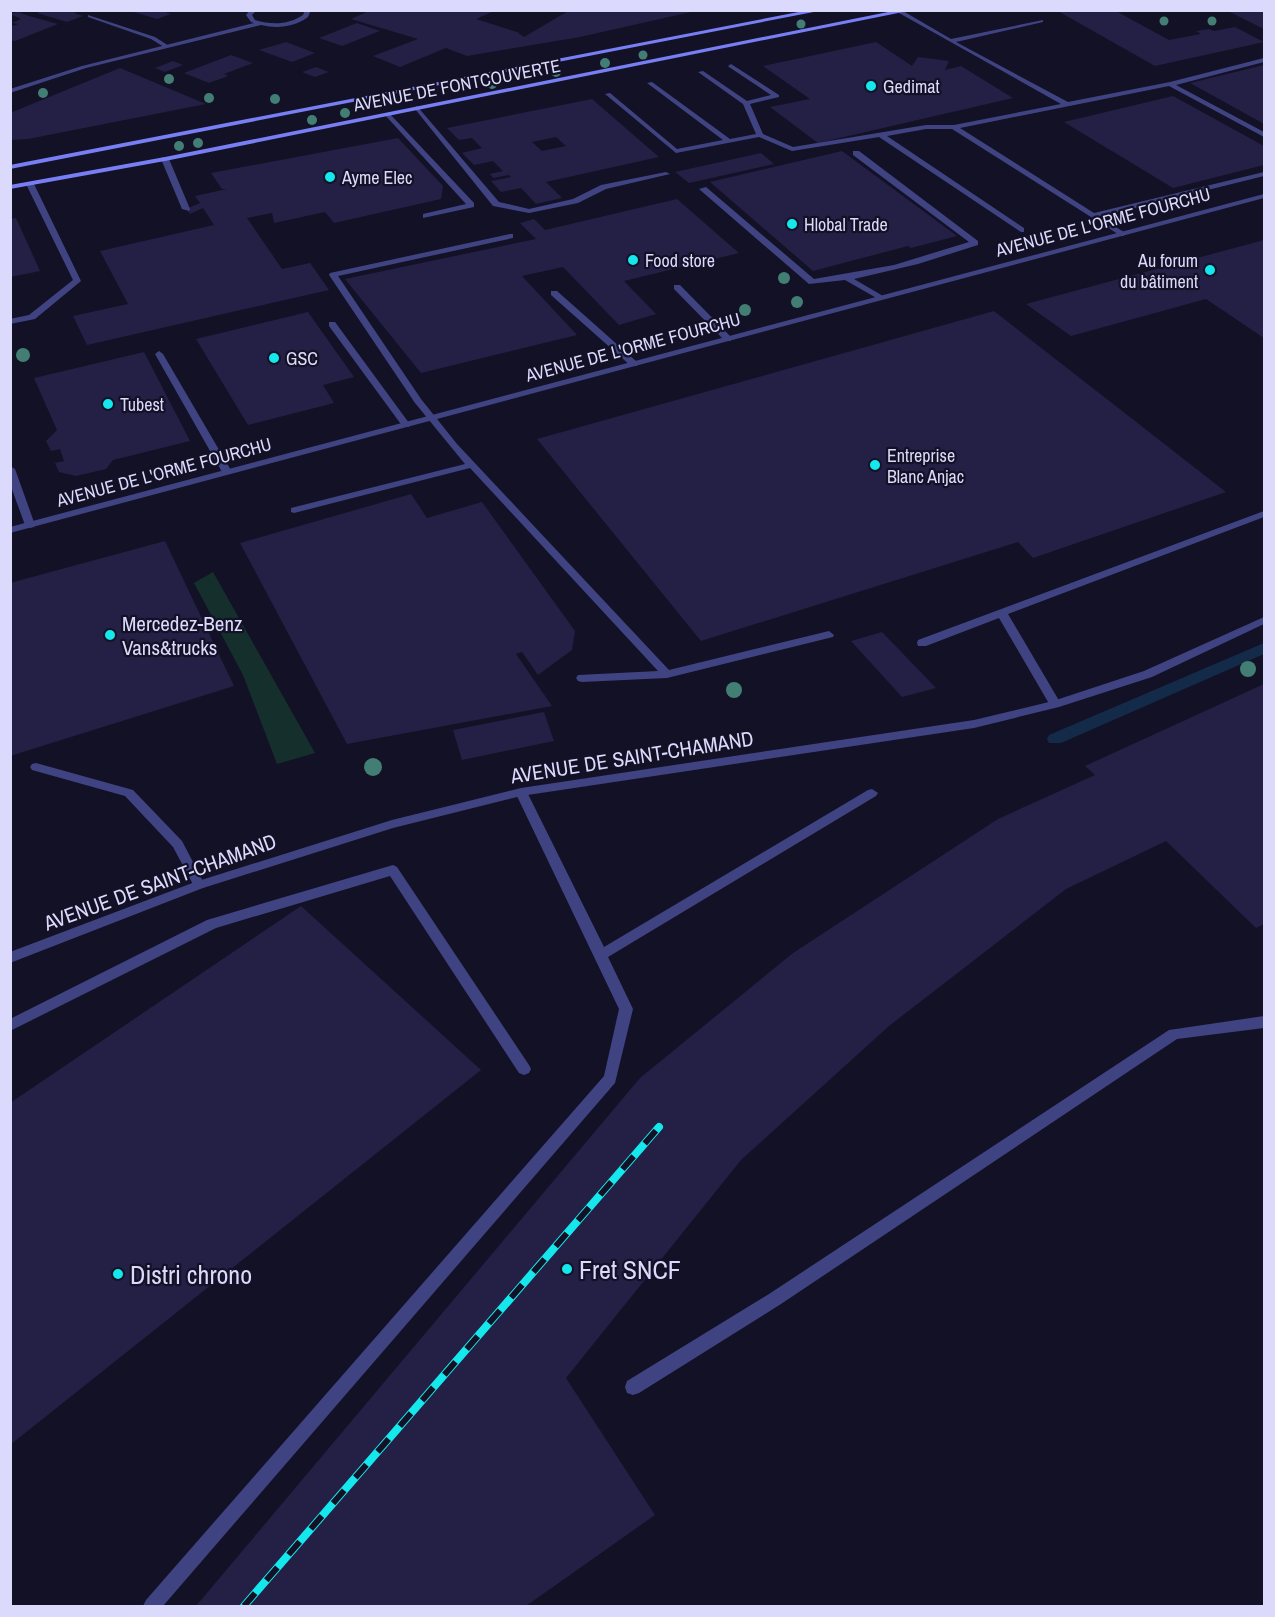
<svg xmlns="http://www.w3.org/2000/svg" width="1275" height="1617" viewBox="0 0 1275 1617" font-family="'Archivo Narrow',sans-serif">
<style>
.green{fill:#15302c}
.lines{fill:none;stroke-linecap:round;stroke-linejoin:round}
.stream{fill:#132b49;fill-rule:evenodd}
.building{fill:#241f45;fill-rule:evenodd}
.service{fill:#404381;fill-rule:evenodd}
.minor{fill:#404381;fill-rule:evenodd}
.tertiary{fill:#404381;fill-rule:evenodd}
.secondary{fill:#787ff4;fill-rule:evenodd}
.rail-casing{stroke:#15e8ec;stroke-width:8}
.rail{stroke:#131126;stroke-width:6;stroke-dasharray:17;stroke-linecap:butt}
.tree{fill:#437e74}
.poi-dot{fill:#15e8ec;stroke:#131126;stroke-width:2}
.labels{text-anchor:middle;dominant-baseline:central;stroke-width:4.5;stroke-linejoin:round;paint-order:stroke}
.far-street-label{font-size:18px;fill:#dbd9fc;stroke:#131126}
.far-poi-label{font-size:18px;fill:#dbd9fc;stroke:#131126;text-anchor:start}
.poi-label{font-size:21px;fill:#dbd9fc;stroke:#131126;text-anchor:start}
.street-label{font-size:21px;fill:#dbd9fc;stroke:#131126}
.near-poi-label{font-size:26px;fill:#dbd9fc;stroke:#131126;text-anchor:start}
</style>
<rect width="100%" height="100%" fill="#131126"/>
<path class="green" d="M213,572l102,181 -38,11 -34,-89 -49,-92z"/>
<g class="lines">
<path class="stream" d="M1264,643v11l-203,89h-12l-2,-4 2,-4z"/>
</g>
<g class="building">
<path d="M44,10h37l-7,3 9,3 -16,6 -30,-9z"/>
<path d="M137,10h24l10,4 -14,5 -23,-7z"/>
<path d="M371,10h125l-20,9 41,13 7,5 46,-27 121,2 -111,25 -113,19 -21,-8 -46,19 -27,-11 45,-17 -67,-20z"/>
<path d="M1056,10h58l55,30 32,-6 -5,-3 13,-2 5,2 21,-4 29,15 -109,24z"/>
<path d="M1226,10h38v19z"/>
<path d="M18,12l11,4 29,8 -43,17 -5,-1v-13l8,-3 -6,-1 9,-4 -11,-5z"/>
<path d="M357,23l23,8 -38,15 -23,-8z"/>
<path d="M286,42l29,11 -23,9 -33,-12z"/>
<path d="M876,42l36,24 6,-9 31,4 -4,9 16,-4 52,32 -195,45 -48,-36 40,-8 -47,-33z"/>
<path d="M231,55l22,8 -29,11 4,2 -19,7 -25,-10z"/>
<path d="M173,61l10,4 -18,7 -10,-4z"/>
<path d="M1264,65v59l-74,-41z"/>
<path d="M316,67l13,5 -14,5 -13,-5z"/>
<path d="M120,68l86,36 -178,35 -18,1v-27z"/>
<path d="M1173,96l91,50v19l-91,23 -109,-66z"/>
<path d="M592,99l67,58 -113,25 16,16 -26,6 -15,-16 -20,4 -10,-11 20,-4 -2,-2 -16,3 -3,-4 13,-3 -10,-10 -19,4 -12,-12 20,-5 -10,-10 -13,2 -12,-12zM556,137l10,9 -24,5 -10,-9z"/>
<path d="M398,138l45,48 -2,13 -107,24 -9,-11 -51,11 -2,-10 -25,5 35,51 28,-6 19,27 -242,55 -14,-29 55,-12 -28,-53 114,-26 -11,-17 -13,6 -4,-5 14,-6 -5,-7 32,-7h-5l-11,-16z"/>
<path d="M842,151l115,85 -46,12 -3,-2 -95,25 -103,-89z"/>
<path d="M761,153l13,11 -85,19 -14,-11z"/>
<path d="M677,199l62,54 -115,28 32,33 -37,11 -56,-58 -41,9 55,59 -156,38 -76,-94 191,-40 -16,-16 14,-4 11,11z"/>
<path d="M16,218l24,53 -30,6v-58z"/>
<path d="M1264,240v98l-58,-39 -135,37 -45,-32z"/>
<path d="M994,311l232,181 -193,66 -15,-16 -317,99 -164,-202z"/>
<path d="M308,312l46,65 -31,8 11,18 -86,22 -52,-86z"/>
<path d="M144,352l46,89 -77,19 -7,9 -30,7 -17,-4 -4,-9 9,-2 -4,-12 -9,2 -5,-10 11,-11 -23,-52z"/>
<path d="M411,494l16,24 55,-16 93,129 -3,19 -34,25 -16,-23 -6,2 36,52 -205,38 -107,-201z"/>
<path d="M165,541l69,145 -224,70v-173z"/>
<path d="M882,632l54,56 -34,9 -51,-56z"/>
<path d="M1264,684v240l-8,4 -90,-87 -100,48 -177,137 -148,134 -175,218 89,137 -129,91h-330l444,-528 153,-125 205,-134 97,-44 -10,-9z"/>
<path d="M544,712l10,29 -92,19 -9,-30z"/>
<path d="M301,906l180,164 -471,375v-342z"/>
</g>
<g class="lines">
<g class="service">
<path d="M900,10l3,1 48,28 92,-19v2l-87,20 112,60 102,-20 94,-24v4l-88,23 88,47v5l-95,-51 -209,42 134,85 170,-41v4l-165,41 25,15v4h-3l-169,-107h-26l-39,7 137,92v4h-3l-142,-95 -87,14 -33,-14 -83,16 -71,-59 5,-1 67,56 46,-9 -76,-57 5,-1 78,57 26,-5 -13,-30 -45,-32 5,-1 44,30 24,-6 -42,-28 -1,-1 3,-2 48,31v2l-29,7 13,30 30,13 133,-22h28l107,-21 -162,-91z"/>
<path d="M88,15l67,22 14,9 -5,1 -13,-8 -63,-22z"/>
<path d="M417,106l82,96 30,7 44,-10 28,-14 65,-13 4,2 -64,15 -28,14 -49,10 -36,-7 -78,-97 -1,-1z"/>
<path d="M385,113h4l85,90v4l-51,11v-4l43,-10 -81,-89z"/>
<path d="M853,151h6l119,90v4l-60,19 -64,15 29,17 1,2 -4,2 -35,-20 -36,4 -110,-95 7,-2 108,92 80,-14 75,-23 -116,-87z"/>
<path d="M162,157l7,2 21,50 -1,2 -7,-2 -21,-50z"/>
<path d="M27,182l7,2 47,97 -46,38 -25,5v-5l19,-4 44,-35 -47,-96z"/>
<path d="M510,234h3v4l-175,38 83,123 36,45 212,226 160,-39 5,4 -1,2 -166,41 -85,4 -4,-1 -2,-3 2,-3 80,-4 -188,-203 -176,45 -3,-1v-4l174,-44 -50,-61 -86,-128 1,-2z"/>
<path d="M674,285h6l51,52v4h-6l-51,-52z"/>
<path d="M551,291h6l80,71v4h-6l-80,-71z"/>
<path d="M329,322h6l74,101v4h-6l-74,-101z"/>
<path d="M159,351l4,3 69,118 -2,2h-6l-2,-2 -67,-118z"/>
<path d="M10,466l5,3 20,56 -1,2 -4,1 -5,-3 -15,-41z"/>
<path d="M1264,511v6l-256,97 53,90 -2,3h-8l-52,-89 -73,28h-8l-1,-3 1,-3z"/>
<path d="M36,763l97,27 49,51 23,44 -2,3h-8l-22,-41 -48,-51 -93,-26 -2,-3 2,-3z"/>
<path d="M521,788l6,4 77,155 264,-157 4,-1 6,4 -2,3 -268,161 25,52 -18,74 -452,523h-20l3,-6 458,-524 15,-67 -104,-217z"/>
<path d="M393,865l4,2 132,198 2,4 -2,4 -5,2 -5,-2 -129,-197 -174,52 -206,103v-12l197,-99z"/>
<path d="M1264,1016v12l-87,11 -396,265 -142,89 -6,2 -6,-2 -2,-6 2,-6 142,-87 400,-264z"/>
</g>
<g class="minor">
<path d="M1264,194v4l-1254,335v-6z"/>
<path d="M1264,617v7l-112,53 -93,30 -85,21 -453,68 -128,32 -190,60 -193,75v-11l185,-70 197,-62 129,-32 453,-68 79,-19 91,-30z"/>
</g>
<path class="tertiary" d="M250,10h7l-5,5 3,5c17,5 33,5 48,-5l2,-5h6l-3,7c-14,10 -30,12 -47,8l-175,43 -76,25v-4l72,-23 172,-43 -3,-1 -5,-7z"/>
<g class="secondary">
<path d="M809,10h15l-814,159v-4z"/>
<path d="M898,10h15l-748,151 -155,28v-4l155,-28z"/>
</g>
<g class="rail-casing">
<path id="rail" d="M244,1606l415,-479"/>
</g>
<use href="#rail" class="rail"/>
</g>
<g class="tree">
<circle cx="1164" cy="21" r="4.5"/>
<circle cx="1212" cy="21" r="4.5"/>
<circle cx="801" cy="24" r="4.5"/>
<circle cx="643" cy="55" r="4.5"/>
<circle cx="605" cy="63" r="5"/>
<circle cx="556" cy="72" r="5"/>
<circle cx="169" cy="79" r="5"/>
<circle cx="492" cy="84" r="5"/>
<circle cx="43" cy="93" r="5"/>
<circle cx="209" cy="98" r="5"/>
<circle cx="275" cy="99" r="5"/>
<circle cx="345" cy="113" r="5"/>
<circle cx="312" cy="120" r="5"/>
<circle cx="198" cy="143" r="5"/>
<circle cx="179" cy="146" r="5"/>
<circle cx="784" cy="278" r="6"/>
<circle cx="797" cy="302" r="6"/>
<circle cx="745" cy="310" r="6"/>
<circle cx="23" cy="355" r="7"/>
<circle cx="1248" cy="669" r="8"/>
<circle cx="734" cy="690" r="8"/>
<circle cx="373" cy="767" r="9"/>
</g>
<g class="poi-dot">
<circle cx="871" cy="86" r="6"/>
<circle cx="330" cy="177" r="6"/>
<circle cx="792" cy="224" r="6"/>
<circle cx="633" cy="260" r="6"/>
<circle cx="1210" cy="270" r="6"/>
<circle cx="274" cy="358" r="6"/>
<circle cx="108" cy="404" r="6"/>
<circle cx="875" cy="465" r="6"/>
<circle cx="110" cy="635" r="6"/>
<circle cx="567" cy="1269" r="6"/>
<circle cx="118" cy="1274" r="6"/>
</g>
<g class="labels">
<g class="far-street-label">
<text transform="translate(457 85) rotate(-11)">AVENUE DE FONTCOUVERTE</text>
<text transform="translate(1103 222) rotate(-15)">AVENUE DE L'ORME FOURCHU</text>
<text transform="translate(633 347) rotate(-15)">AVENUE DE L'ORME FOURCHU</text>
<text transform="translate(164 472) rotate(-15)">AVENUE DE L'ORME FOURCHU</text>
</g>
<g class="far-poi-label">
<text x="883" y="86">Gedimat</text>
<text x="342" y="177">Ayme Elec</text>
<text x="804" y="224">Hlobal Trade</text>
<text x="645" y="260">Food store</text>
<text x="1198" y="260" text-anchor="end">Au forum<tspan x="1198" dy="21">du bâtiment</tspan></text>
<text x="286" y="358">GSC</text>
<text x="120" y="404">Tubest</text>
<text x="887" y="455">Entreprise<tspan x="887" dy="21">Blanc Anjac</tspan></text>
</g>
<g class="poi-label">
<text x="122" y="623">Mercedez-Benz<tspan x="122" dy="24">Vans&amp;trucks</tspan></text>
</g>
<g class="street-label">
<text transform="translate(632 757) rotate(-9)">AVENUE DE SAINT-CHAMAND</text>
<text transform="translate(160 882) rotate(-20)">AVENUE DE SAINT-CHAMAND</text>
</g>
<g class="near-poi-label">
<text x="579" y="1269">Fret SNCF</text>
<text x="130" y="1274">Distri chrono</text>
</g>
</g>
<rect width="1275" height="1617" fill="none" stroke="#dbd9fc" stroke-width="24"/>
</svg>
